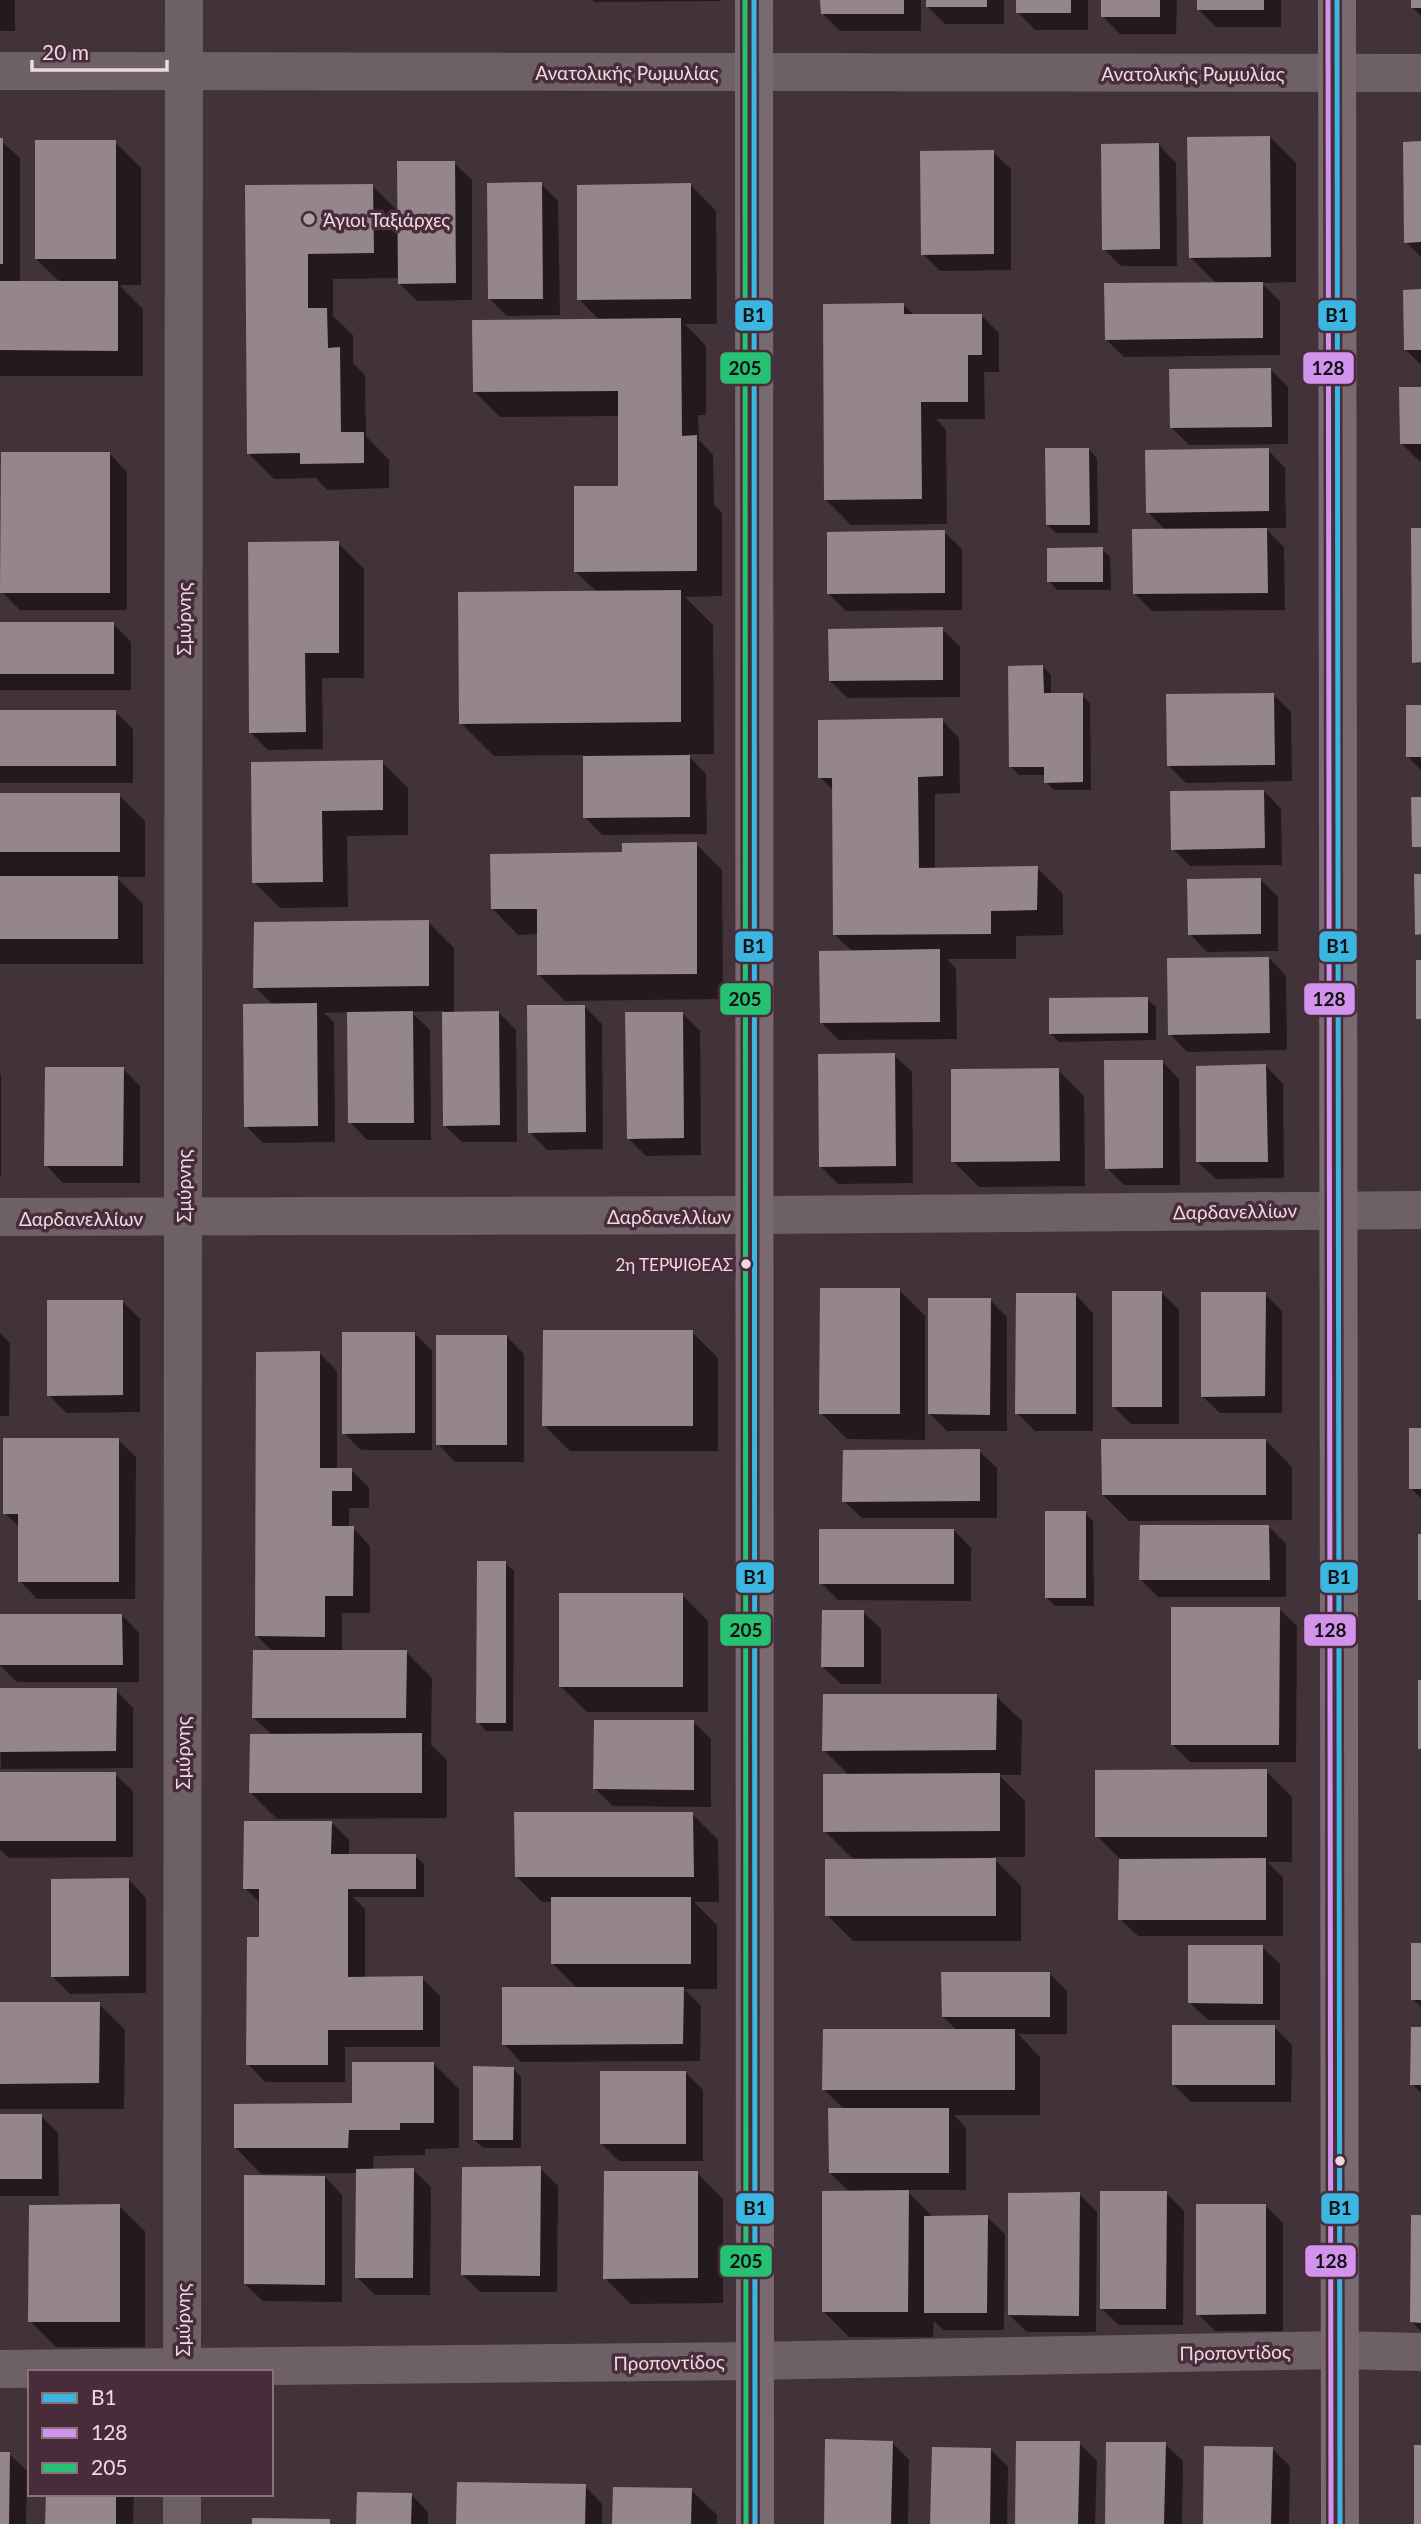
<svg xmlns="http://www.w3.org/2000/svg" width="1421" height="2524" viewBox="0 0 1421 2524" font-family="Lato,sans-serif">
<style>
.shadow{fill:#0007}
.building{fill:#94868c}
.lines{fill:none;stroke-linecap:round;stroke-linejoin:round}
.street{stroke:#6d6066;stroke-width:38}
.secondary{stroke:#796970;stroke-width:38}
.bus-1-casing{stroke:#482c39;stroke-width:10}
.bus-2-casing{stroke:#482c39;stroke-width:10}
.bus-3-casing{stroke:#482c39;stroke-width:10}
.bus-1{stroke:#3ab6e1;stroke-width:5}
.bus-2{stroke:#d193ec;stroke-width:5}
.bus-3{stroke:#26c172;stroke-width:5}
.poi-dot{fill:#b19fa7;stroke:#482c39;stroke-width:2.5}
.bus-dot{fill:#eddae1;stroke:#482c39;stroke-width:2.5}
.labels{text-anchor:middle;dominant-baseline:central;stroke-width:7;stroke-linejoin:round;paint-order:stroke}
.bus-label{font-size:17px;fill:#eddae1;stroke:#482c39;text-anchor:end}
.street-label{font-size:19px;fill:#eddae1;stroke:#482c39}
.poi-label{font-size:19px;fill:#eddae1;stroke:#482c39;text-anchor:start}
.line-badge{stroke:#482c39;stroke-width:2.5}
.pale-badge-label{font-size:19px;text-anchor:middle;font-weight:bold;fill:#111}
</style>
<rect width="100%" height="100%" fill="#42323a"/>
<g class="shadow">
<rect x="0" y="0" width="15" height="31"/>
<path d="M592,0h128v1l-126,1z"/>
<path d="M822,0h99v31h-81l-18,-18z"/>
<path d="M927,0h77v24h-59l-18,-18z"/>
<path d="M1018,0h70v30h-53l-17,-18z"/>
<path d="M1103,0h74l-1,34h-56l-17,-17z"/>
<path d="M1199,0h82v27h-65l-18,-18z"/>
<path d="M1413,0h8v16l-8,-8z"/>
<path d="M1270,137l26,26v119l-35,1 19,18v54l-156,2 -18,-18 111,-55 -27,-27z"/>
<path d="M0,140l20,18v125h41l-25,-24 79,-117 26,26v117h-22l24,24v67h-143z"/>
<path d="M1421,143v114l-15,-15z"/>
<path d="M1159,145l17,18 1,103h-56l-17,-17z"/>
<path d="M993,152l18,17v101l-71,1 -17,-17z"/>
<path d="M454,163l18,17v120l-55,1 -18,-18v-5l-66,1v37l20,19v28l12,12 1,61 23,24v28l-62,2 -11,-12 -42,1 -26,-26 -1,-266 125,-1 27,26z"/>
<path d="M541,184l17,17 2,114 -53,1 -18,-18z"/>
<path d="M691,185l25,26 1,113h-32l21,22v69h-8l1,25 14,15 1,50 8,8v83l-37,1 28,28 1,129h-27l19,20 1,60 -105,1 -17,-18 -1,-62 -90,1 -33,-33 136,-131 -21,-20 46,-84 -3,-72 -119,1 -26,-26 126,-70 -21,-22z"/>
<path d="M1421,291v74l-15,-15z"/>
<path d="M904,305l11,11 66,-1 18,18v39h-15l1,47h-49l10,11 1,94 -96,1 -25,-25z"/>
<path d="M1271,370l17,17v57l-99,1 -18,-18z"/>
<path d="M1421,389v72h-2l-18,-18z"/>
<path d="M1089,450l8,8 1,75h-42l-9,-8z"/>
<path d="M1268,450l17,18 1,60h-21l19,19 1,63 -133,1 -17,-17 31,-63 -18,-19z"/>
<path d="M110,454l17,18v138h-107l-18,-18z"/>
<path d="M944,532l18,17v61l-116,1 -17,-17z"/>
<path d="M338,543l26,26v109h-42l1,71 -55,1 -18,-18z"/>
<path d="M1102,549l8,8 1,33h-54l-8,-9z"/>
<path d="M0,624h113l18,18v48h-131z"/>
<path d="M942,629l18,18v50l-112,1 -18,-17z"/>
<path d="M1043,667l8,8v20h31l8,8 1,87h-37l-8,-8v-7h-27l-8,-9z"/>
<path d="M1274,695l17,17 1,69 -106,2 -18,-18z"/>
<path d="M1421,707v63l-13,-13z"/>
<path d="M0,712h115l18,17v54h-133z"/>
<path d="M942,720l17,18 1,55 -25,1v75l102,-1 26,26v41l-47,1v23h-69l9,10 1,70 -118,1 -18,-18 32,-70 -18,-17 -2,-145 -13,-13z"/>
<path d="M382,762l26,26v47l-61,1 1,71 -68,1 -26,-26 -1,-119z"/>
<path d="M1264,791l17,18 1,56 -92,1 -17,-17z"/>
<path d="M0,795h119l26,26v56h-29l27,27v60h-143z"/>
<path d="M696,844l26,26 1,129 -158,2 -26,-26v-41l-21,1 -25,-26 131,-55z"/>
<path d="M1260,879l18,18v54l-71,1 -17,-18z"/>
<path d="M428,922l26,26v65h45l17,17 1,112h-55l-18,-17v-114l-33,1 19,18 1,110h-64l-17,-18 -1,-110 -25,1 10,9 1,120 -72,1 -17,-17 27,-121 -18,-18z"/>
<path d="M1269,958l17,18 1,74 -100,2 -17,-18z"/>
<path d="M1147,999l9,8v33l-97,2 -8,-8z"/>
<path d="M584,1006l18,18 1,125 -56,1 -17,-18z"/>
<path d="M683,1014l17,17 1,124 -55,1 -18,-18z"/>
<path d="M894,1055l18,17 1,111 -75,1 -17,-17z"/>
<path d="M1162,1061l17,18 1,106h-56l-17,-17z"/>
<path d="M1266,1066l17,18 1,94 -68,1 -18,-17z"/>
<path d="M123,1069l17,17v97h-77l-17,-18z"/>
<path d="M1058,1070l26,26 1,90 -106,1 -26,-26z"/>
<path d="M0,1074l1,1v101h-1z"/>
<path d="M899,1290l26,26v124l-78,-1 -26,-26z"/>
<path d="M1162,1293l17,17v114h-48l-18,-18z"/>
<path d="M1265,1294l17,17v102h-62l-18,-17z"/>
<path d="M1076,1295l17,18v118h-58l-18,-18z"/>
<path d="M990,1300l17,17v114h-60l-17,-17z"/>
<path d="M122,1301l18,18v93l-74,1 -17,-18z"/>
<path d="M692,1332l26,26v93h-148l-26,-26z"/>
<path d="M0,1333l10,10 -1,73h-9z"/>
<path d="M415,1334l17,17v99h-71l-17,-17z"/>
<path d="M507,1337l17,17v108h-69l-17,-18z"/>
<path d="M319,1353l18,18v99h14l18,18v20h-20v20h4l17,18v67h-28v39h64l26,26 -1,67 16,15v58l-170,1 -26,-26 21,-58 -18,-17 19,-66 -16,-16z"/>
<path d="M1421,1430v68l-10,-10z"/>
<path d="M118,1440l18,17 -1,142h-98l-17,-18 -1,-54 -14,-14z"/>
<path d="M1266,1441l26,26v53l-163,1 -26,-26z"/>
<path d="M979,1451l18,17v50h-135l-18,-17z"/>
<path d="M1085,1513l8,8 1,85h-39l-8,-8z"/>
<path d="M1268,1526l18,18v53h-128l-17,-17z"/>
<path d="M954,1530l17,18v53l-133,-1 -17,-17z"/>
<path d="M505,1563l9,8 -1,160h-27l-8,-9z"/>
<path d="M682,1595l26,26v91h-121l-26,-25z"/>
<path d="M1279,1609l18,17 -1,136h-106l-18,-18z"/>
<path d="M863,1612l18,17v55h-40l-18,-17z"/>
<path d="M122,1615l17,18v49h-122l-17,-17v-49z"/>
<path d="M0,1690h116l17,18v60l-132,1z"/>
<path d="M996,1696l26,25 -1,54h-22l26,26v56h-33l29,29v55h-168l-26,-26 27,-55 -29,-29 24,-56 -25,-25z"/>
<path d="M693,1722l18,17v68l-98,-1 -18,-17z"/>
<path d="M1266,1771l26,26v65h-25l16,15v59h-145l-18,-17 1,-59 -24,-24z"/>
<path d="M0,1774h115l18,17v66l-124,1 -9,-9z"/>
<path d="M692,1814l26,26 1,62h-25l23,23v64h-33l17,17 -1,55 -179,1 -17,-18 74,-55 -25,-25v-62h-11l-26,-26z"/>
<path d="M331,1822l18,18v16h66l9,8v33h-71l12,12v69h57l18,18v51h-95v35h-80l-17,-18 13,-126v-34l-16,-16z"/>
<path d="M129,1880l17,18v95l-76,1 -18,-18z"/>
<path d="M1421,1945v62l-8,-8z"/>
<path d="M1262,1947l18,17v56h-72l-18,-17z"/>
<path d="M1050,1974l17,17v43h-49l22,23v58h-86l12,13v62h-60l27,27h54l18,17 -1,96h-61l-9,-9 -1,16h-84l-26,-26 27,-119 -20,-19 15,-63 -21,-20 134,-59 -15,-14z"/>
<path d="M0,2004h99l26,26 -1,79h-124z"/>
<path d="M1274,2027l18,18 -1,57h-100l-18,-18z"/>
<path d="M1421,2029v64l-9,-9z"/>
<path d="M433,2063l26,26v59l-34,1v6l-51,1 -1,14h40l18,17 -1,108h-55l-18,-18 1,-104 -97,1 -25,-26 118,-43z"/>
<path d="M513,2068l8,9v71h-38l-9,-9z"/>
<path d="M686,2073l17,17v71h-84l-17,-17z"/>
<path d="M0,2116h41l17,17 1,63h-59z"/>
<path d="M540,2168l18,18 -1,106h-77l-17,-17z"/>
<path d="M697,2173l26,26v104l-92,1 -26,-26z"/>
<path d="M325,2177l17,18v107l-79,-1 -18,-17z"/>
<path d="M1166,2193l18,18 -1,114h-64l-18,-17z"/>
<path d="M1079,2194l18,18 -1,120h-69l-18,-17z"/>
<path d="M119,2206l26,25v116h-89l-26,-26z"/>
<path d="M1266,2206l17,17v108h-68l-17,-17z"/>
<path d="M1421,2217v114l-9,-9z"/>
<path d="M892,2442l17,18 -1,64h-82z"/>
<path d="M1079,2443l18,18 -2,63h-79z"/>
<path d="M1165,2444l18,17 -1,63h-76z"/>
<path d="M1272,2449l18,17 -1,58h-84z"/>
<path d="M991,2450l17,17 -1,57h-75z"/>
<path d="M0,2454h9l18,17 -1,53h-26z"/>
<path d="M585,2486l17,18v20h-145z"/>
<path d="M691,2490l26,25v9h-103z"/>
<path d="M48,2494h86l-1,30h-86z"/>
<path d="M411,2494l17,18v12h-70z"/>
</g>
<g class="building">
<path d="M820,0h84v14h-83z"/>
<rect x="926" y="0" width="61" height="7"/>
<rect x="1016" y="0" width="55" height="13"/>
<rect x="1101" y="0" width="59" height="17"/>
<rect x="1197" y="0" width="67" height="10"/>
<rect x="1411" y="0" width="10" height="8"/>
<path d="M1270,136l1,121 -82,1 -2,-121z"/>
<rect x="0" y="138" width="3" height="126"/>
<rect x="35" y="140" width="81" height="119"/>
<path d="M1421,141v101l-17,1 -1,-101z"/>
<path d="M1159,143l1,106 -58,1 -1,-106z"/>
<path d="M994,150v104l-73,1 -1,-104z"/>
<path d="M397,161h58l1,122 -58,1z"/>
<path d="M542,182l1,117h-55l-1,-116z"/>
<path d="M691,183v116l-114,1v-115z"/>
<path d="M373,184l1,69 -66,1v54h19l1,40 12,-1 1,85h23v31l-64,1v-11l-53,1 -2,-269z"/>
<path d="M0,281h118v70l-118,-1z"/>
<path d="M1263,282v56l-158,2 -1,-57z"/>
<path d="M1421,289v61h-17l-1,-60z"/>
<path d="M904,303v11h78v41h-14v47h-47l1,97 -98,1 -1,-196z"/>
<path d="M681,318l1,118 15,-1v136l-123,1v-86h44v-95l-145,1 -1,-72z"/>
<path d="M1271,368l1,59 -102,1 -1,-59z"/>
<path d="M1399,387h22v57h-21z"/>
<path d="M1045,448h44l1,77h-44z"/>
<path d="M1269,448v63l-123,2 -1,-63z"/>
<path d="M1,452h109v141h-110z"/>
<path d="M1267,528l1,65 -135,1 -1,-65z"/>
<path d="M1411,528h10v134l-9,1z"/>
<path d="M945,530v63l-118,1v-62z"/>
<path d="M339,541v112h-34l1,79 -57,1 -1,-191z"/>
<path d="M1103,547v35h-56v-34z"/>
<path d="M681,590v132l-222,2 -1,-132z"/>
<rect x="0" y="622" width="114" height="52"/>
<path d="M943,627v53l-114,1 -1,-52z"/>
<path d="M1043,665l1,28h39v89l-39,1v-16h-35l-1,-101z"/>
<path d="M1274,693l1,72 -108,1 -1,-72z"/>
<rect x="1406" y="705" width="15" height="52"/>
<rect x="0" y="710" width="116" height="56"/>
<path d="M943,718v58l-25,1 1,91 119,-2 -1,44 -46,1v23l-158,1 -1,-157h-14v-58z"/>
<path d="M690,755v62l-107,1v-62z"/>
<path d="M383,760v50l-61,1 1,71 -71,1 -1,-121z"/>
<path d="M1264,790l1,58 -94,2 -1,-59z"/>
<rect x="0" y="793" width="120" height="59"/>
<path d="M1411,797h10v50h-9z"/>
<path d="M697,842v132l-160,1v-66h-46l-1,-55 132,-2v-9z"/>
<path d="M1414,874h7v60l-6,1z"/>
<rect x="0" y="876" width="118" height="63"/>
<path d="M1261,878v56l-73,1 -1,-56z"/>
<path d="M429,920v66l-176,2 1,-66z"/>
<path d="M940,949v73l-120,1 -1,-72z"/>
<path d="M1269,957l1,76 -102,2 -1,-77z"/>
<rect x="1416" y="960" width="5" height="59"/>
<path d="M1148,997v36l-99,1v-36z"/>
<path d="M317,1003l1,123 -74,1 -1,-123z"/>
<path d="M527,1005h58l1,127 -58,1z"/>
<path d="M413,1011l1,112h-66l-1,-111z"/>
<path d="M499,1011l1,114 -57,1 -1,-114z"/>
<path d="M625,1012h58l1,126 -57,1z"/>
<path d="M895,1053l1,113 -77,1 -1,-113z"/>
<path d="M1104,1060h59v108l-58,1z"/>
<path d="M1266,1064l2,98h-72v-96z"/>
<path d="M45,1067h79l-1,99h-79z"/>
<path d="M1059,1068l1,93 -109,1v-93z"/>
<path d="M820,1288h80v126h-81z"/>
<rect x="1112" y="1291" width="50" height="116"/>
<path d="M1201,1292h65l-1,104 -64,1z"/>
<path d="M1016,1293h60v121h-61z"/>
<path d="M928,1298h63l-1,117 -62,-1z"/>
<path d="M47,1300h76v95l-76,1z"/>
<path d="M543,1330h150v96h-151z"/>
<path d="M342,1332h73v101l-73,1z"/>
<rect x="436" y="1335" width="71" height="110"/>
<path d="M320,1351v117h32v23h-20v35h22l-1,70h-28v41l-70,-1 1,-284z"/>
<rect x="1409" y="1428" width="12" height="61"/>
<path d="M3,1438h116v144h-101v-68h-15z"/>
<path d="M1101,1439h165v56h-164z"/>
<path d="M980,1449v52l-138,1 1,-52z"/>
<rect x="1045" y="1511" width="41" height="87"/>
<path d="M1140,1525h129l1,55h-131z"/>
<rect x="819" y="1529" width="135" height="55"/>
<rect x="1418" y="1534" width="3" height="66"/>
<path d="M477,1561h29v162h-30z"/>
<rect x="559" y="1593" width="124" height="94"/>
<path d="M1171,1607h109l-1,138h-108z"/>
<path d="M822,1610h42v57h-43z"/>
<path d="M0,1614h122l1,51h-123z"/>
<path d="M253,1650h154l-1,68h-154z"/>
<rect x="1418" y="1680" width="3" height="69"/>
<path d="M0,1688h117l-1,63 -116,1z"/>
<path d="M823,1694h174l-1,56 -174,1z"/>
<path d="M594,1720h100v70l-101,-1z"/>
<path d="M422,1733v60h-173l1,-59z"/>
<path d="M1267,1769v68h-172v-67z"/>
<rect x="0" y="1772" width="116" height="69"/>
<path d="M1000,1773v58l-177,1v-58z"/>
<path d="M514,1812h179l1,65h-179z"/>
<path d="M244,1821h88l-1,33h85v35h-68v88l75,-1v54h-95v35h-82l1,-128h12v-48h-16z"/>
<path d="M996,1858v58h-171v-57z"/>
<path d="M1266,1858v62h-148l1,-61z"/>
<path d="M129,1878v98l-78,1v-98z"/>
<rect x="551" y="1897" width="140" height="67"/>
<rect x="1411" y="1943" width="10" height="57"/>
<path d="M1188,1945h75v59l-75,-1z"/>
<path d="M941,1972h109v45h-108z"/>
<path d="M502,1987h182l-1,57 -181,1z"/>
<path d="M0,2002h100l-1,81 -99,1z"/>
<rect x="1172" y="2025" width="103" height="60"/>
<path d="M1411,2027h10v58h-11z"/>
<path d="M823,2029h192v61h-193z"/>
<path d="M352,2062h82v61h-34v7h-51l-1,18h-114v-44l118,-1z"/>
<path d="M473,2066l41,1 -1,73h-40z"/>
<rect x="600" y="2071" width="86" height="73"/>
<path d="M828,2108h121v65h-120z"/>
<rect x="0" y="2114" width="42" height="65"/>
<path d="M541,2166l-1,110 -79,-1 1,-108z"/>
<path d="M414,2168l-1,110h-58l1,-109z"/>
<path d="M604,2171h94v107l-95,1z"/>
<path d="M244,2175l81,1v109l-81,-1z"/>
<path d="M909,2190l-1,122h-86v-121z"/>
<path d="M1100,2191h67l-1,118h-66z"/>
<path d="M1080,2192l-1,124 -71,-1v-122z"/>
<path d="M120,2204v118h-92l1,-117z"/>
<path d="M1196,2204h70v110l-70,1z"/>
<path d="M988,2215l-1,98h-63v-97z"/>
<path d="M1411,2215h10v108l-11,-1z"/>
<path d="M825,2439l68,2 -2,83h-67z"/>
<path d="M1016,2441h64l-2,83h-63z"/>
<path d="M1106,2442h60l-2,82h-59z"/>
<rect x="1414" y="2445" width="7" height="79"/>
<path d="M1204,2446l69,1 -2,77h-68z"/>
<path d="M932,2447l59,1 -1,76h-60z"/>
<path d="M0,2452h10l-1,72h-9z"/>
<path d="M457,2482l129,2 -1,40h-129z"/>
<path d="M613,2487l79,1 -1,36h-79z"/>
<path d="M357,2492l55,1 -1,31h-55z"/>
<path d="M46,2494h70v30h-71z"/>
<path d="M252,2518l78,1v5h-78z"/>
</g>
<g class="lines">
<g class="street">
<path d="M0,71l1421,2"/>
<path d="M0,1217l755,-2 666,-5"/>
<path d="M0,2369l755,-8 585,-11 81,2"/>
<path d="M182,2372l2,-2372"/>
<path d="M182,2524v-30"/>
</g>
<g class="secondary">
<path d="M754,0l1,2524"/>
<path d="M1337,0l3,2524"/>
</g>
<g class="bus-1-casing">
<g id="bus-1">
<path d="M754,0l1,2524"/>
<path d="M1337,0l3,2524"/>
</g>
</g>
<g class="bus-2-casing">
<path id="bus-2" d="M1328,0l3,2524"/>
</g>
<g class="bus-3-casing">
<path id="bus-3" d="M745,0l1,2524"/>
</g>
<use href="#bus-1" class="bus-1"/>
<use href="#bus-2" class="bus-2"/>
<use href="#bus-3" class="bus-3"/>
</g>
<circle class="poi-dot" cx="309" cy="219" r="7"/>
<g class="bus-dot">
<circle cx="746" cy="1264" r="6"/>
<circle cx="1340" cy="2161" r="6"/>
</g>
<g class="labels">
<g class="bus-label">
<text x="733" y="1264">2η ΤΕΡΨΙΘΕΑΣ</text>
</g>
<g class="street-label">
<text x="627" y="72">Ανατολικής Ρωμυλίας</text>
<text x="1193" y="73">Ανατολικής Ρωμυλίας</text>
<text transform="translate(183 619) rotate(-90)">Σμύρνης</text>
<text transform="translate(183 1186) rotate(-90)">Σμύρνης</text>
<text transform="translate(1235 1211) rotate(-1)">Δαρδανελλίων</text>
<text x="669" y="1216">Δαρδανελλίων</text>
<text x="81" y="1218">Δαρδανελλίων</text>
<text transform="translate(182 1753) rotate(-90)">Σμύρνης</text>
<text transform="translate(182 2320) rotate(-90)">Σμύρνης</text>
<text transform="translate(1235 2352) rotate(-1)">Προποντίδος</text>
<text transform="translate(669 2362) rotate(-1)">Προποντίδος</text>
</g>
<g class="poi-label">
<text x="323" y="219">Άγιοι Ταξιάρχες</text>
</g>
</g>
<g class="line-badge">
<rect x="734" y="299" width="40" height="33" rx="7" fill="#3ab6e1"/>
<rect x="1317" y="299" width="40" height="33" rx="7" fill="#3ab6e1"/>
<rect x="1302" y="351" width="53" height="34" rx="7" fill="#d193ec"/>
<rect x="719" y="351" width="53" height="34" rx="7" fill="#26c172"/>
<rect x="734" y="930" width="40" height="33" rx="7" fill="#3ab6e1"/>
<rect x="1318" y="930" width="40" height="33" rx="7" fill="#3ab6e1"/>
<rect x="1303" y="982" width="53" height="34" rx="7" fill="#d193ec"/>
<rect x="719" y="982" width="53" height="34" rx="7" fill="#26c172"/>
<rect x="735" y="1561" width="40" height="33" rx="7" fill="#3ab6e1"/>
<rect x="1319" y="1561" width="40" height="33" rx="7" fill="#3ab6e1"/>
<rect x="1303" y="1613" width="54" height="34" rx="7" fill="#d193ec"/>
<rect x="719" y="1613" width="53" height="34" rx="7" fill="#26c172"/>
<rect x="735" y="2192" width="40" height="33" rx="7" fill="#3ab6e1"/>
<rect x="1320" y="2192" width="40" height="33" rx="7" fill="#3ab6e1"/>
<rect x="1304" y="2244" width="53" height="34" rx="7" fill="#d193ec"/>
<rect x="719" y="2244" width="54" height="34" rx="7" fill="#26c172"/>
</g>
<g class="pale-badge-label">
<text x="754" y="322">Β1</text>
<text x="1337" y="322">Β1</text>
<text x="1328" y="375">128</text>
<text x="745" y="375">205</text>
<text x="754" y="953">Β1</text>
<text x="1338" y="953">Β1</text>
<text x="1329" y="1006">128</text>
<text x="745" y="1006">205</text>
<text x="755" y="1584">Β1</text>
<text x="1339" y="1584">Β1</text>
<text x="1330" y="1637">128</text>
<text x="746" y="1637">205</text>
<text x="755" y="2215">Β1</text>
<text x="1340" y="2215">Β1</text>
<text x="1331" y="2268">128</text>
<text x="746" y="2268">205</text>
</g>
<rect x="28" y="2370" width="245" height="126" fill="#482c39" stroke="#8a727c" stroke-width="2"/>
<rect x="42" y="2393" width="35" height="10" fill="#3ab6e1" stroke="#8a727c" stroke-width="2"/>
<text x="91" y="2405" font-size="21" fill="#eddae1">Β1</text>
<rect x="42" y="2428" width="35" height="10" fill="#d193ec" stroke="#8a727c" stroke-width="2"/>
<text x="91" y="2440" font-size="21" fill="#eddae1">128</text>
<rect x="42" y="2463" width="35" height="10" fill="#26c172" stroke="#8a727c" stroke-width="2"/>
<text x="91" y="2475" font-size="21" fill="#eddae1">205</text>
<path d="M32 60v10h135v-10" fill="none" stroke="#eddae1" stroke-width="3.5"/>
<text x="42" y="60" font-size="21" fill="#eddae1" stroke="#482c39" stroke-width="5" paint-order="stroke">20 m</text>
</svg>
